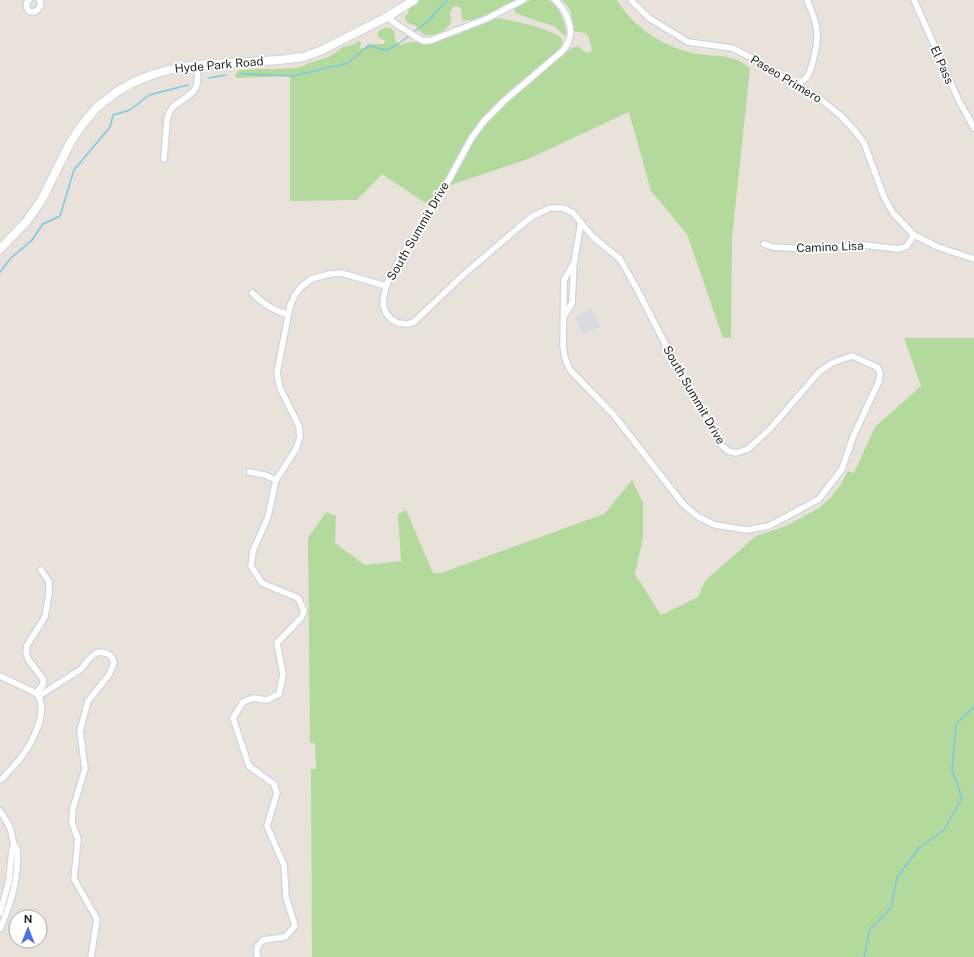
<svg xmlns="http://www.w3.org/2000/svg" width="974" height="957" viewBox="0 0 974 957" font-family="'Public Sans',sans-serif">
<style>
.industrial{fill:#dcdae1}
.green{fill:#b4d99d}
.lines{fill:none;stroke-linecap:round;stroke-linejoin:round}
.stream{stroke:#79c9df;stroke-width:1.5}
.street-casing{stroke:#d0d3df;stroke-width:8}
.secondary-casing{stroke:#d0d3df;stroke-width:10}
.street{stroke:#fff;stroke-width:5.5}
.secondary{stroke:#fff;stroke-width:8}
.labels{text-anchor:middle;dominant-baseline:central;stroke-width:3.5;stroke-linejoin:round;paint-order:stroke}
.street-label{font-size:12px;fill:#272727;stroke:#fff}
</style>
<rect width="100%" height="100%" fill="#e8e2da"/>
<path class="industrial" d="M592,309l8,18 -17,8 -8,-19z"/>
<g class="green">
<path d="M420,0h95c-14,7 -37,23 -53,20l-1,-12 -4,-2 -4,1 -3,5c0,3 2,6 1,9 -1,9 -18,16 -26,14 -4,-2 -6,-6 -9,-9 -6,-3 -10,-2 -11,-9l3,-4c1,-8 5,-9 12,-13z"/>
<path d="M531,0c5,0 12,0 17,0 12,4 15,22 19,32l-1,3h-2l-10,-9 -14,-4 -25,-9 -1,-5 1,-2z"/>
<path d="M562,0h55c16,28 49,48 80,54 12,2 23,1 34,4 8,2 13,6 19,10l-18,170 -1,100h-8l-36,-104 -36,-43 -22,-79 -101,47 -80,27c14,-26 27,-53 48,-75l76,-63 6,-2 8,7 5,-1c1,-4 0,-6 -1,-10 -3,-14 -9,-7 -18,-12 -3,-15 4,-17 -10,-30z"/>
<path d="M494,18c11,0 62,12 67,20 3,4 1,8 -1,11 -26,23 -57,43 -78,70 -22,26 -35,58 -52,87l-48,-32 -25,26 -67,1v-125l-53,2 -2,-2 3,-5 4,-1 16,-1h16l24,-1 5,-2 6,-3 20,-6 14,-10 9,-2 7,-4 2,2 -1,4 1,2 3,-1 4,-4h16l1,-3 -7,-4v-5c5,-5 11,-6 16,-1l2,11 3,3c5,0 8,-3 13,-3 6,-1 11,3 17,3z"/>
<path d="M904,338h70v619h-662l-1,-188h5l-1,-26h-5l-2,-205 18,-26 10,4 -1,27 30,22 36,-4 -3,-47 8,-4 27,63h8l163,-59 28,-34 11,23v35l-8,36 26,41 37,-18 7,-16 51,-45 24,-8 12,-5 27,-15 13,-12 9,-12 7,-13 6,2 21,-46 46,-41z"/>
</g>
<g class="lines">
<g class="stream">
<path d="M415,31l13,-10 19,-21"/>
<path d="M241,74l52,2 55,-13 20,-17 19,4 11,-6 11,-8"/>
<path d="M209,78l17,-3"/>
<path d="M0,272l11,-14 21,-18 11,-16 17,-8 14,-46 36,-43 3,-12 17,-5 19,-15 39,-10"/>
<path d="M864,957l6,-28 21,-21 6,-30 22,-30 25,-18 18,-32 -10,-28 4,-46 18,-17"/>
</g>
<g class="street-casing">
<g id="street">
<path d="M29,0l-2,2c-3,13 12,13 14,1l-2,-3"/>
<path d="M555,0c10,9 19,27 14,40 -2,5 -5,10 -9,13l-56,48 -20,20 -13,18 -33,61 -10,16 -22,32 -14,25 -6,13 -2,10 -1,9 3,8 5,6 7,4 9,1 7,-2 48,-46 56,-48 15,-12 17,-8h13l10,5 20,24 27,22 17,30 46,90 38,66 7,6 8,2 12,-4 22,-20 49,-57 13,-9 20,-7 25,11 3,5 -1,9 -26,56 -11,32 -23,30 -50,27 -22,4 -32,-5 -18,-9 -14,-12 -70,-90 -43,-44 -5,-12 -2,-12 1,-66 10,-17"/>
<path d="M631,0l18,18 39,24 44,6 16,8 47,29 23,12 23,19 14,15 9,12 20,54 9,16 21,22 24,12 36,12"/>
<path d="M914,0l45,101 15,27"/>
<path d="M387,17l9,7 25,16 3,1 8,-1 54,-21 37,-19"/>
<path d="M795,85c4,-2 8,-4 11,-7 6,-7 12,-35 11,-45 0,-11 -6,-23 -10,-33"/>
<path d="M164,159l3,-39c1,-5 3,-10 7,-14 20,-15 26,-13 23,-41"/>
<path d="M764,244l9,3 32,2 58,-4 36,4 8,-3 7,-11"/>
<path d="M252,293c11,10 21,18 36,21"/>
<path d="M565,315l7,-12 2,-40 7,-41"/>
<path d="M249,472l16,3 11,5"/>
<path d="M0,676l36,17c15,17 -5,52 -17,67 -5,6 -11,12 -16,18l-3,2"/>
<path d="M36,693l7,-8v-6l-15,-20 -2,-7 1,-7 18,-28 4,-23v-12l-8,-12"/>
<path d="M39,696l42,-27 8,-10 7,-6 5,-1 7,2 4,3 2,6 -5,12 -21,26 -8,30 5,38 -12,39 -1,15 6,16 -4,40 23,40 -6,38"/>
<path d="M0,811c4,6 9,13 11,20 2,7 1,13 6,18 2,29 -6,54 -17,80"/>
<path d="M0,913l9,-32 3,-32 2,-4"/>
<path d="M258,957l-1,-2v-8l6,-7 22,-3 10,-11 -9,-29 -2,-32 -17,-39 10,-33 -3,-9 -25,-18 -16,-48 10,-16 10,-4 14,2 12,-6 4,-20 -6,-31 24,-25 3,-7 -6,-13 -36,-15 -11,-17 2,-15 15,-34 8,-37 20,-31 4,-12 -1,-11 -19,-38 -3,-15 13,-67 5,-11 6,-8 10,-8 19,-5 11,-1 7,2 38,11"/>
</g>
</g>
<g class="secondary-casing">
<path id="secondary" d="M0,249l26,-27 15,-21 29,-58 12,-18 15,-18 21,-16 16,-9 20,-8 19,-5 24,-4 82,-5 24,-3 17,-6 67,-34 27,-17"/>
</g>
<use href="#street" class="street"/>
<use href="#secondary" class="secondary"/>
</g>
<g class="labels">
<g class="street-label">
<text transform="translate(219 65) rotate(-5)">Hyde Park Road</text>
<text transform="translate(942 65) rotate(66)">El Pass</text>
<text transform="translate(786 79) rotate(31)">Paseo Primero</text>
<text transform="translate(418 231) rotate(-60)">South Summit Drive</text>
<text transform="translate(830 247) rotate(-2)">Camino Lisa</text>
<text transform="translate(694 395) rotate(60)">South Summit Drive</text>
</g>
</g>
<g transform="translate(28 929)"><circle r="19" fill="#ffffff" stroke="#a9a9a9"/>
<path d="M0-3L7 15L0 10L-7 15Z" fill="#4d70e3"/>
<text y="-6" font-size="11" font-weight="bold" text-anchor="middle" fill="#272727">N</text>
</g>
</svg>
